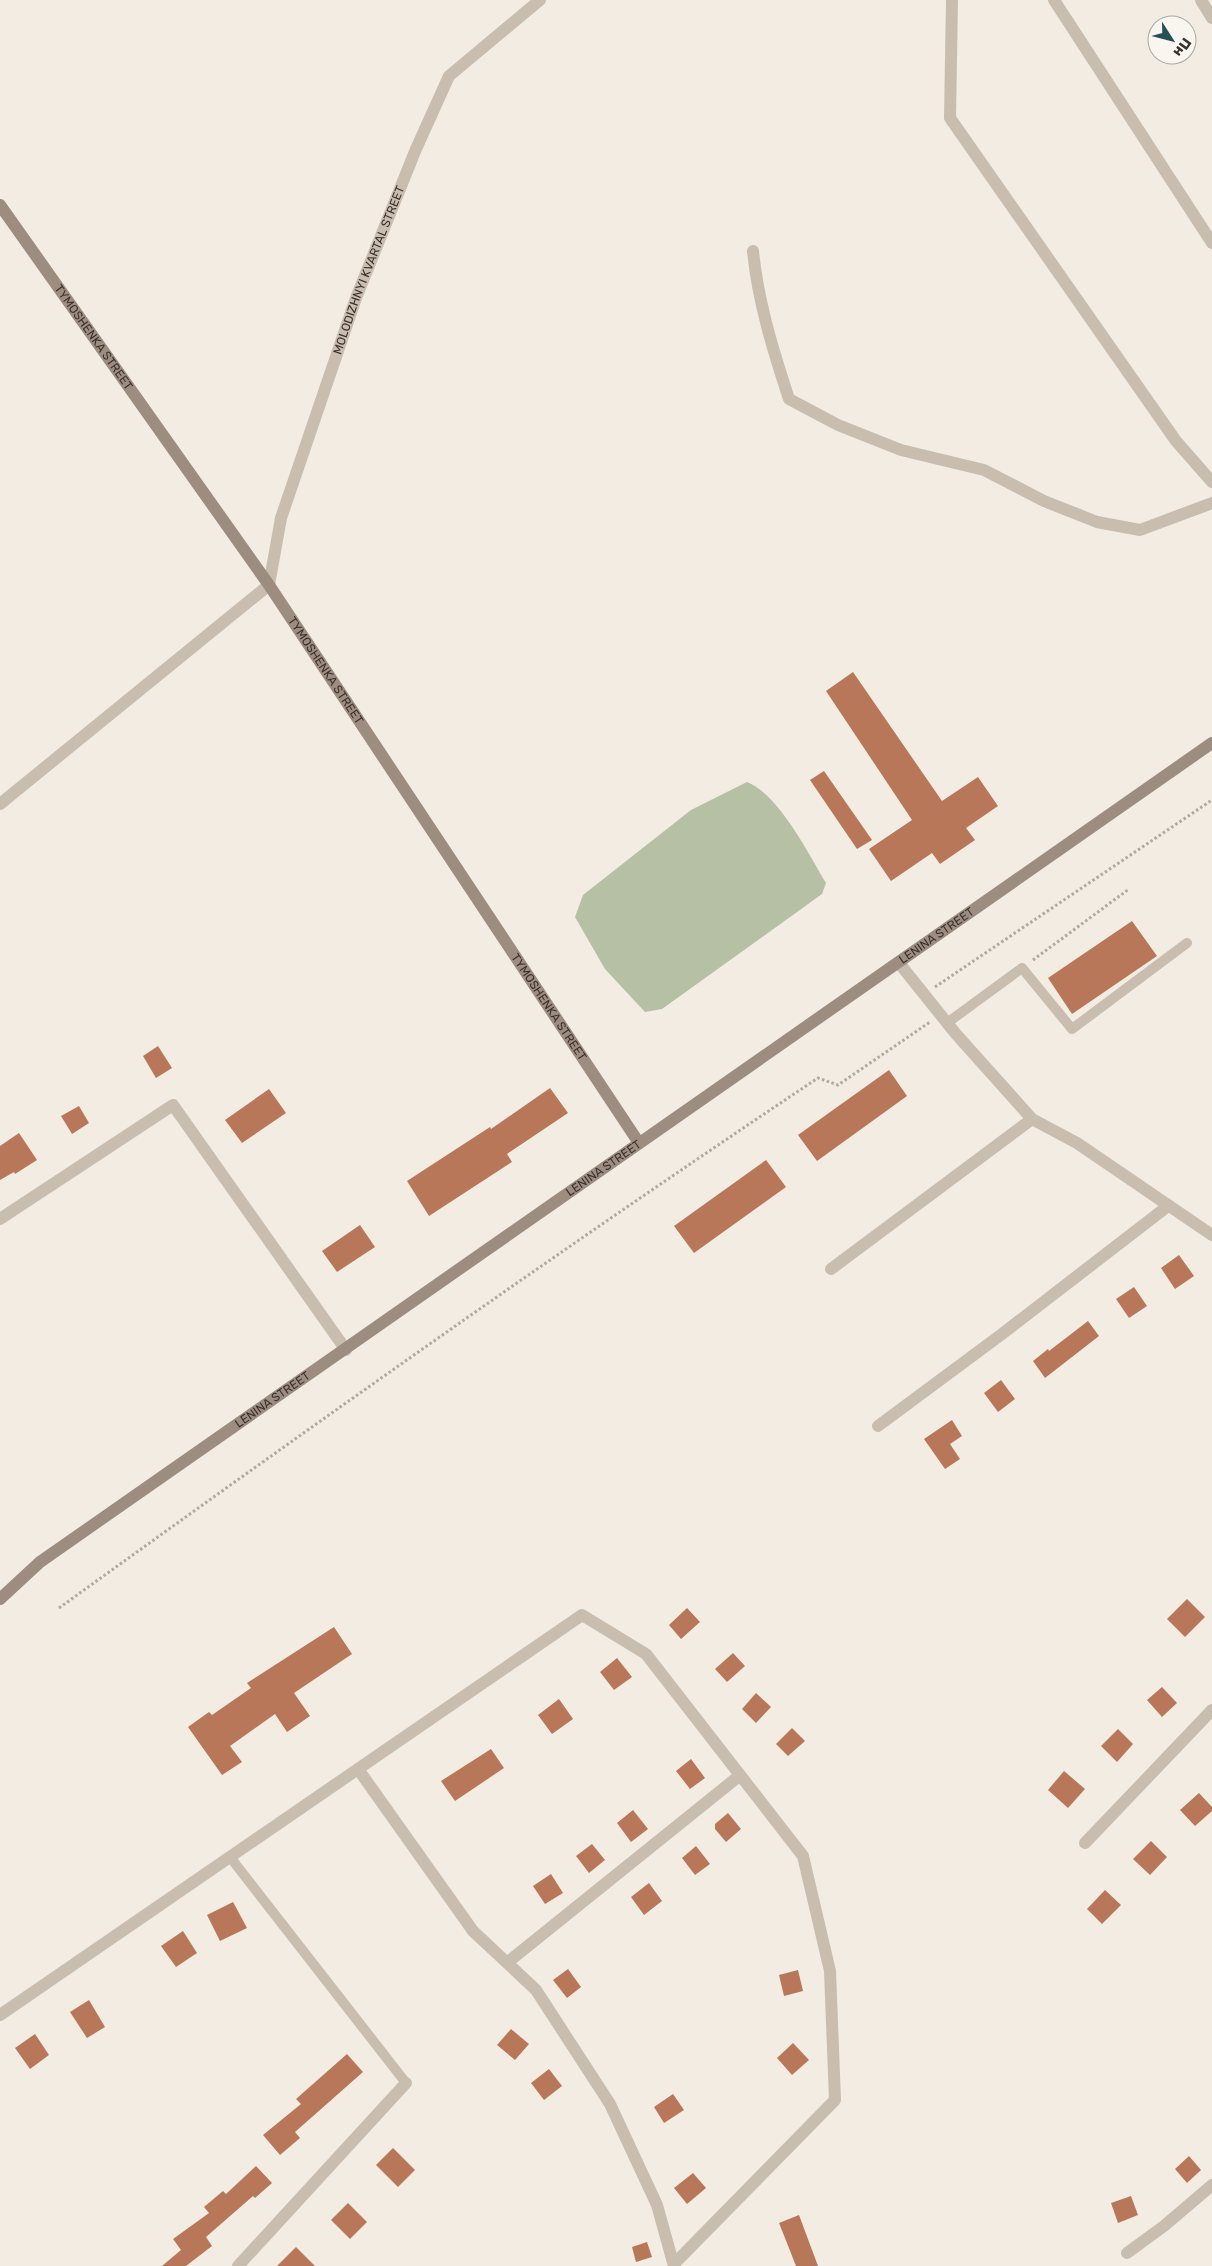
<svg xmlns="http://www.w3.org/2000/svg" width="1212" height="2266" viewBox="0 0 1212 2266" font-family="Rubik,sans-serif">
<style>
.green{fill:#b5c0a4}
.building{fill:#b9775a}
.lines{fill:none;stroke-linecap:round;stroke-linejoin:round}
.path{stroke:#b5a79a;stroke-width:3;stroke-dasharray:2.5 2.5;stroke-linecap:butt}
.lane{stroke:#c9bdb0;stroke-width:10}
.street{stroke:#c9bdb0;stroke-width:12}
.secondary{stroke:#9d8d81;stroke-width:12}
.labels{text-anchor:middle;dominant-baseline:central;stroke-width:4;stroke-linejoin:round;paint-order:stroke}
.street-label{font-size:12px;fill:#39312d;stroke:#f9f6ef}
</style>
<rect width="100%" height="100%" fill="#f2ece3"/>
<path class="green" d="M747,782c32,13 61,71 79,101l-4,11 -160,115 -17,3 -40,-43 -30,-52 8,-22 108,-85z"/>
<g class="building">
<path d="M853,672l89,129 36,-24 20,29 -32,22 9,12 -35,24 -8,-11 -41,28 -22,-32 43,-29 -86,-129z"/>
<path d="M824,771l48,69 -15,9 -47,-69z"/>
<path d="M1132,921l25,35 -85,58 -24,-36z"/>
<path d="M158,1046l14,22 -16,10 -13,-22z"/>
<path d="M889,1070l18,26 -90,65 -19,-26z"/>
<path d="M550,1088l18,25 -61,41 5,8 -83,54 -22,-35 83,-54 1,2z"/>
<path d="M269,1089l17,24 -44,30 -17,-23z"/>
<path d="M79,1106l10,17 -17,11 -11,-18z"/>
<path d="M19,1133l18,27 -22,14 -1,-2 -14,8v-34z"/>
<path d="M766,1160l20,27 -92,66 -20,-27z"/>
<path d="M360,1225l15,22 -38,25 -15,-21z"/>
<path d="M1179,1255l15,21 -19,13 -14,-21z"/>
<path d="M1134,1287l13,19 -18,12 -13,-19z"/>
<path d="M1088,1321l11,15 -54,42 -12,-17 15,-12 1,2z"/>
<path d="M1001,1380l14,19 -17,13 -14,-19z"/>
<path d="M952,1420l10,16 -12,8 10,15 -15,10 -21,-30z"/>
<path d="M1187,1599l18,18 -20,20 -18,-18z"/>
<path d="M687,1608l13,14 -19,17 -12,-14z"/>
<path d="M334,1627l18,27 -58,39 16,23 -23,16 -12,-18 -45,32 12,16 -20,13 -34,-48 21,-15 3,3 39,-27 -4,-5z"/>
<path d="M733,1653l12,13 -18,16 -12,-13z"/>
<path d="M617,1658l15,19 -18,13 -14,-18z"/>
<path d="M1162,1687l15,16 -15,14 -15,-17z"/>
<path d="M756,1693l15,14 -15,16 -14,-14z"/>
<path d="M559,1699l14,20 -21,15 -14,-19z"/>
<path d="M792,1728l13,13 -17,15 -12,-12z"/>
<path d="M1118,1729l15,15 -16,18 -16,-16z"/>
<path d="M491,1749l13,19 -49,33 -14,-20z"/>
<path d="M691,1759l14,19 -15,11 -14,-18z"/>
<path d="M1064,1771l21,18 -17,19 -20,-18z"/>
<path d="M1199,1793l13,14v4l-17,15 -15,-16z"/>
<path d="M633,1810l15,19 -17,13 -14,-19z"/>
<path d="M728,1813l13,16 -15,13 -11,-13v-5z"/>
<path d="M1151,1841l16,16 -17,18 -17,-16z"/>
<path d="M592,1844l13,16 -16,13 -13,-17z"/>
<path d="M696,1846l14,18 -15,11 -13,-17z"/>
<path d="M551,1874l12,19 -18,11 -12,-18z"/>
<path d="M649,1883l13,18 -18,14 -13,-18z"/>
<path d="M1105,1890l16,15 -19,19 -15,-15z"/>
<path d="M233,1902l14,26 -27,13 -13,-26z"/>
<path d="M183,1931l14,22 -21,14 -15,-21z"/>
<path d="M568,1969l13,18 -14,11 -14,-18z"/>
<path d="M798,1970l5,21 -19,5 -5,-21z"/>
<path d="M89,2000l16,27 -18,11 -17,-26z"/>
<path d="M511,2029l18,15 -14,16 -18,-15z"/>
<path d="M35,2034l14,21 -19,14 -15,-21z"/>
<path d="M793,2043l16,17 -17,15 -15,-17z"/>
<path d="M347,2054l16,18 -68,60 5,6 -20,17 -17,-20 38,-31 -5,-5z"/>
<path d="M549,2069l13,17 -18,14 -13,-17z"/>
<path d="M673,2094l11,16 -20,13 -10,-16z"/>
<path d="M393,2148l22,22 -17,17 -22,-22z"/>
<path d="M1189,2156l12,14 -14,13 -12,-14z"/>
<path d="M256,2166l16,17 -17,15 -2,-2 -47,41 6,9 -26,20h-24l19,-16 -8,-11 36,-26 -5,-6 19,-16 3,3z"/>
<path d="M693,2173l13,15 -19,16 -13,-16z"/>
<path d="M1131,2196l7,19 -20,8 -7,-20z"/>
<path d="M348,2203l19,19 -17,17 -19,-19z"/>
<path d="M799,2215l19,51h-22l-9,-23 -8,-20z"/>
<path d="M647,2242l5,15 -16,5 -4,-15z"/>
<path d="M296,2247l19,19h-38z"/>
</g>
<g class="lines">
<g class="path">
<path d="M1033,960l96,-71"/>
<path d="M935,987l277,-187"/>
<path d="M59,1608c250,-180 502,-359 759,-530l20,7 92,-63"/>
</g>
<g class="lane">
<path d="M947,1023l75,-55 50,61 115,-86"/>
<path d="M230,1857l176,226"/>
</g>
<g class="street">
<path d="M952,0l-2,118 226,323 36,41"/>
<path d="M1054,0l158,243"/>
<path d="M1201,0l11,18"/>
<path d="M753,251c5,51 20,99 36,148l49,26 63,25 83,20 60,31 53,21 43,8 72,-27"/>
<path id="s1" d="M0,804l269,-219 12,-67 75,-220 60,-149 33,-73 91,-76"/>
<path d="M899,963l57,71 76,85 45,24 135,92"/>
<path d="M0,1219l173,-114 173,245"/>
<path d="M831,1269l201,-150"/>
<path d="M878,1426l124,-92 166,-128"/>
<path d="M358,1769l115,162 63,59 74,114 47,101 17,61"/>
<path d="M1085,1843l127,-133"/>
<path d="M508,1962l231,-186"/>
<path d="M0,2015l582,-400 64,39 157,202 27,115 5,129 -161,164"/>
<path d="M1127,2253l37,-27 48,-41"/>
<path d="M238,2266l168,-183"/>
</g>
<g class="secondary">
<path id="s2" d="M0,205l269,380 370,558"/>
<path id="s3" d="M0,1599l40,-37 1172,-819"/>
</g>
</g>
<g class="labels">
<g class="street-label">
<text stroke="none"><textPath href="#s1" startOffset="678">MOLODIZHNYI KVARTAL STREET</textPath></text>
<text stroke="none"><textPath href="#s2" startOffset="162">TYMOSHENKA STREET</textPath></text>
<text stroke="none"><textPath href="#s2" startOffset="568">TYMOSHENKA STREET</textPath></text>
<text stroke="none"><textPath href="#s3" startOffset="1148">LENINA STREET</textPath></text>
<text stroke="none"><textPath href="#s2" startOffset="972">TYMOSHENKA STREET</textPath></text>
<text stroke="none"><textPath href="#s3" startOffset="742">LENINA STREET</textPath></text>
<text stroke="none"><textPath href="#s3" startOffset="338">LENINA STREET</textPath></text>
</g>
</g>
<g transform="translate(1172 40) rotate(126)"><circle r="24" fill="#f9f6ef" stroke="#aca7a1"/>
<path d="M0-4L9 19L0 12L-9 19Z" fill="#265057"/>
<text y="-8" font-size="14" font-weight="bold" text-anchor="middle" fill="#39312d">Пн</text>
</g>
</svg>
